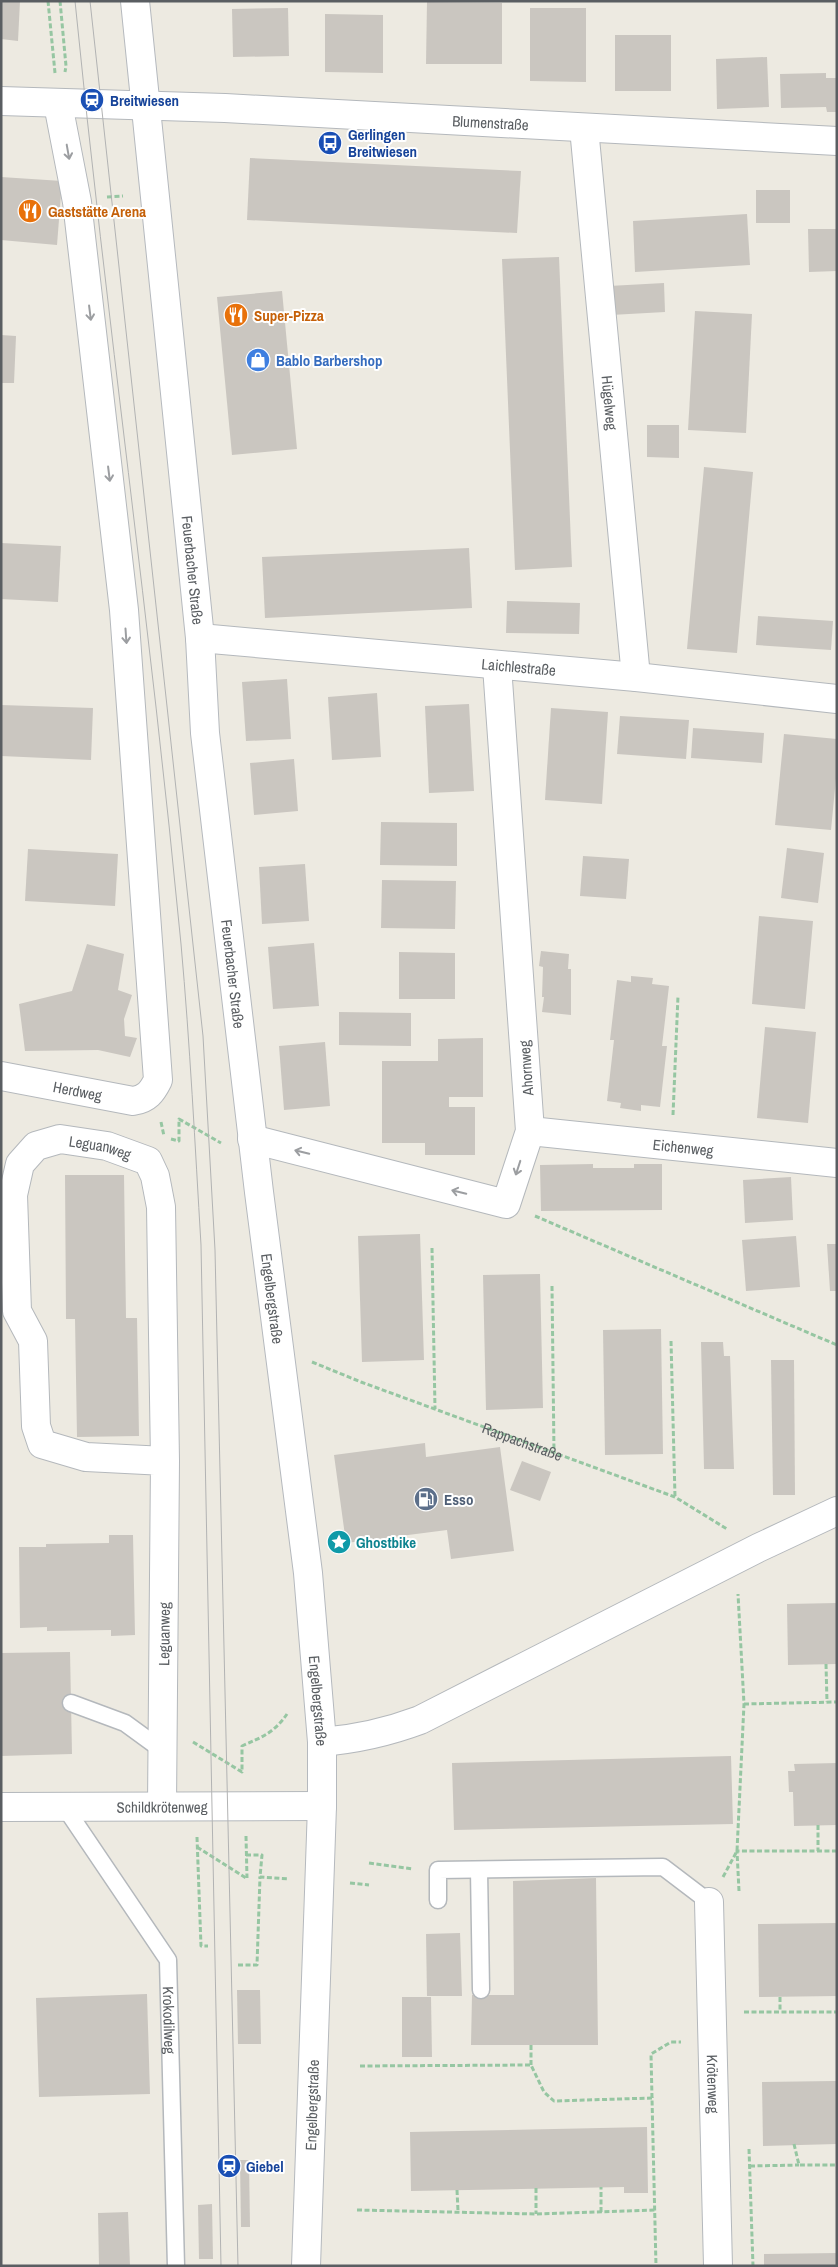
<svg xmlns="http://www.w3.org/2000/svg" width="838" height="2267" viewBox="0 0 838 2267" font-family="'Archivo Narrow',sans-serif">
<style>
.building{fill:#cac6c0}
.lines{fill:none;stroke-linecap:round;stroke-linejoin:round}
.service-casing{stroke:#b4b8bc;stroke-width:19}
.minor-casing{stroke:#b4b8bc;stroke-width:30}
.tertiary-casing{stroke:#b4b8bc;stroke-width:30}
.secondary-casing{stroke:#b5b9be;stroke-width:30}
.path{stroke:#96c6a2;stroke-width:3;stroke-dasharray:5 2.5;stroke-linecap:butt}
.service{stroke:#fff;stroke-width:16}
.minor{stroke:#fff;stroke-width:28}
.tertiary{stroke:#fff;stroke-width:28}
.secondary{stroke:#fff;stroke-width:28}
.tram{stroke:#b2b3b3;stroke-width:1}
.oneway{stroke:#9c9ea1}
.labels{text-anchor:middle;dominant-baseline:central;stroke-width:4;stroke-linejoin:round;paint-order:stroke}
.transit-label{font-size:15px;font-weight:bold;fill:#164399;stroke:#fff;text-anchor:start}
.street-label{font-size:15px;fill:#5a5e62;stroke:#fff}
.food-label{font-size:15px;font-weight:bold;fill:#c56008;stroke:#fff;text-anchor:start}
.shop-label{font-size:15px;font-weight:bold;fill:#366cbe;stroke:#fff;text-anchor:start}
.service-label{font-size:15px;font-weight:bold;fill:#4e5e75;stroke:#fff;text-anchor:start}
.culture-label{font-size:15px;font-weight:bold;fill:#0d838f;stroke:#fff;text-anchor:start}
</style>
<rect width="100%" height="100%" fill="#edeae1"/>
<g class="building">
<path d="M1,1h19l-2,40 -17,-2z"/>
<path d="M427,2l75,1v61h-76z"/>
<path d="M288,8l1,48 -56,1 -1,-48z"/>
<path d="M530,8h56v74l-56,-1z"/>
<path d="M325,14l58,1v58l-58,-1z"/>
<rect x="615" y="35" width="56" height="56"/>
<path d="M767,57l2,50 -52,2 -1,-50z"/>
<path d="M826,73v5h11v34h-10l-1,-5 -45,1 -1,-34z"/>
<path d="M250,158l271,13 -4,62 -270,-13z"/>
<path d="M1,177l61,4 -5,64 -56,-5z"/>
<rect x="756" y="190" width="34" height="33"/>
<path d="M747,214l3,51 -115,7 -2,-51z"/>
<path d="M808,229h29v42l-28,1z"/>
<path d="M559,257l13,310 -57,3 -13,-311z"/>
<path d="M664,283l1,29 -54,3 -2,-29z"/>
<path d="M282,291l15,158 -65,6 -15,-158z"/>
<path d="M695,311l57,3 -6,119 -58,-3z"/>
<path d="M1,335l15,1 -2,47h-13z"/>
<path d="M647,425h32v33l-32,-1z"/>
<path d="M704,467l49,5 -16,181 -50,-4z"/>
<path d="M1,543l60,3 -3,56 -57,-3z"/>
<path d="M469,548l3,60 -207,10 -3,-61z"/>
<path d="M507,601l73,2 -1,31 -73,-1z"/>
<path d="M758,616l75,5 -2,29 -75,-5z"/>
<path d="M287,679l4,60 -45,2 -4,-59z"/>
<path d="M377,693l4,64 -49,3 -4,-63z"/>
<path d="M469,704l5,87 -45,2 -4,-87z"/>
<path d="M1,705l92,3 -2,52 -90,-4z"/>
<path d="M551,708l57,4 -6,92 -57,-4z"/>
<path d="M620,716l69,4 -3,39 -69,-5z"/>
<path d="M693,728l71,5 -2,30 -71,-5z"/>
<path d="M784,734l53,5v29l-6,62 -56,-5z"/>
<path d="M294,759l4,52 -44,4 -4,-52z"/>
<path d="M381,822l76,1v43l-77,-1z"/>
<path d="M787,848l37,5 -6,50 -37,-5z"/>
<path d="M28,849l90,5 -3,52 -90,-5z"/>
<path d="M583,856l46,3 -3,40 -46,-3z"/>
<path d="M305,864l4,57 -47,3 -3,-57z"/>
<path d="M382,880l74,1 -1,48 -74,-1z"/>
<path d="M759,916l54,5 -8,88 -53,-5z"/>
<path d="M314,943l5,63 -46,3 -5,-62z"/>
<path d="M87,944l37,10 -6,36 14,5 -8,24 1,17 12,2 -7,19 -32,-7 -73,1 -6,-47 53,-13z"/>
<path d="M541,951l28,3 -1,15h3v46l-29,-3 2,-15h-2l1,-30 -4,-1z"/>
<path d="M399,952l56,1v46h-56z"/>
<path d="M631,976l22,2 -1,6 17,2 -7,60h5l-7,61 -19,-2v6l-21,-3 1,-5 -14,-2 7,-61h-4l7,-60 14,2z"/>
<path d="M339,1012l72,1v33l-72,-1z"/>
<path d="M765,1027l51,5 -8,91 -51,-5z"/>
<path d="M483,1038v59h-34v10h26v48h-50v-12h-43v-82h56v-22z"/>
<path d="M325,1042l5,64 -46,4 -5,-64z"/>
<path d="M593,1164v4h41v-4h28v46l-121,1 -1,-46z"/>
<path d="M65,1175h59l2,143h11l2,118 -62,1 -2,-118h-9z"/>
<path d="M791,1177l2,43 -48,3 -2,-43z"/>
<path d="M420,1234l4,126 -62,2 -4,-126z"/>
<path d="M796,1236l4,51 -54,4 -4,-51z"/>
<path d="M827,1244h10v47h-7z"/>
<path d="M540,1274l3,134 -57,2 -3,-135z"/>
<path d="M661,1329l2,125 -58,1 -2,-125z"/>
<path d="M701,1342h22l1,14h6l4,113h-30z"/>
<path d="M771,1360h23l1,135h-22z"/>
<path d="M425,1443l1,14 74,-10 14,104 -63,8 -4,-29 -101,13 -12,-88z"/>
<path d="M522,1461l29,11 -11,29 -30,-11z"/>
<path d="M109,1535h24l2,100 -24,1v-6l-64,1v-4l-27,1 -1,-81h27v-3l63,-1z"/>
<path d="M837,1603v61l-49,1 -1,-61z"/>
<path d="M70,1652l2,102 -71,2v-103z"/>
<path d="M731,1756l2,68 -279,6 -2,-67z"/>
<path d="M837,1763v62l-43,1 -1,-34h-4l-1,-21h7l-1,-7z"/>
<path d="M596,1878l2,167h-127l1,-50h42l-1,-114z"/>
<path d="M837,1923v73l-78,1 -1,-73z"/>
<path d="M460,1933l2,63h-35l-1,-62z"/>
<path d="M237,1990h23l1,54h-23z"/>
<path d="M147,1994l3,100 -111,3 -3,-99z"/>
<path d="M402,1997h29l1,60h-30z"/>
<path d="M834,2081h3v63l-74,2 -1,-64z"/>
<path d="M647,2127l1,66h-24v-6l-213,4 -1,-59z"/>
<path d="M240,2160h9l1,67h-9z"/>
<path d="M212,2204l1,55h-14l-1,-54z"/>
<path d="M128,2212l2,54h-31l-1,-53z"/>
<path d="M837,2253v13h-73v-12z"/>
</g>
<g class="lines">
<g class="service-casing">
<g id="service">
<path d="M71,1703l54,20 37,27"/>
<path id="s2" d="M64,1806l104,154 8,306"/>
<path d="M479,1870l2,120"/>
<path d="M438,1900v-30l225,-3 46,35"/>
</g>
</g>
<g class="minor-casing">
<g id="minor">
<path id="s3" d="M1,101l224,7 612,33"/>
<path id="s4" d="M584,128l52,549"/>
<path id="s5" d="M200,638l436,39 201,22"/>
<path id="s6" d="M1,1076l132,25c14,-2 19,-9 25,-21l-34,-470 -47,-408 -19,-98"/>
<path id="s7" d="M530,1131l307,32"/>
<path d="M252,1139l254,65 24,-73 -33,-465"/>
<path id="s8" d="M162,1806l3,-345 -79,-4 -44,-13 -6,-18 -3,-85 -16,-30 -4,-116 7,-31 16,-18 24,-7 47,7 41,15 7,15 6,31 4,254"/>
<path id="s9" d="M1,1807l321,-1"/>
<path id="s10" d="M709,1902l9,364"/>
</g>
</g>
<g class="tertiary-casing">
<path id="tertiary" d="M322,1742c35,-3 66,-10 98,-22l338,-172 79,-37"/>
</g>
<g class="secondary-casing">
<g id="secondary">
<path id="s11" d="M135,1l65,637 5,95 54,459 49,381 14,169v64l-16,460"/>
</g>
</g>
<g class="path">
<path d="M48,1l7,72"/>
<path d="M60,1l6,65 -1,6"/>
<path d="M107,197l16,-1"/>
<path d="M673,1115l5,-119"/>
<path d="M161,1122l3,14"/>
<path d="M171,1139l8,2v-22l42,24"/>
<path d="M535,1216l302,129"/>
<path d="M432,1248l3,161"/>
<path d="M552,1286l2,167"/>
<path d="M671,1341l4,156"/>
<path id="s1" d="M312,1362l49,20 314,115 52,32"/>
<path d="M826,1664l1,38"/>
<path d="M744,1704l93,-2"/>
<path d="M193,1742l49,30v-26c20,-9 32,-13 45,-32"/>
<path d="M818,1825v26"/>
<path d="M246,1836l1,42"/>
<path d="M197,1837l4,109h7"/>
<path d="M197,1847l49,31"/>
<path d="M246,1855h16l-2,22 29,2"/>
<path d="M369,1863l44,6"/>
<path d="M723,1877l14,-26 7,-147 -6,-110"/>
<path d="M350,1883l19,2"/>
<path d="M739,1891l-2,-40h100"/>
<path d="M238,1965h19l3,-88"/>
<path d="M780,1997v14"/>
<path d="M744,2012h93"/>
<path d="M531,2045v20"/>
<path d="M360,2066l171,-1 13,27 10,9 98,-3 4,168"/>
<path d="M652,2098l-1,-44 20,-12h10"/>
<path d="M794,2144l5,21h38"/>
<path d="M749,2149l4,117"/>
<path d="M750,2166l49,-1"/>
<path d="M536,2188v26"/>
<path d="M457,2190l1,21"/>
<path d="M357,2210l179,4 119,-4"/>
<path d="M601,2212v-25"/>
</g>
<use href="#service" class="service"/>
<use href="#minor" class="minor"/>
<use href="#tertiary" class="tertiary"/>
<use href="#secondary" class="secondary"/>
<g class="tram">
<path d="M75,1c31,315 76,628 106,943 9,100 14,201 20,301l20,1021"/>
<path d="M90,1l113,1035 12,214 23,1016"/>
</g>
</g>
<defs><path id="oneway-shaft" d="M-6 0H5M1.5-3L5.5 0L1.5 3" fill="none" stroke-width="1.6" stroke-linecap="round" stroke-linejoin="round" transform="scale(1.25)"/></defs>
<g class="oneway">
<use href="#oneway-shaft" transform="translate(68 152) rotate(80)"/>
<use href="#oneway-shaft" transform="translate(90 313) rotate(83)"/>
<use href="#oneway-shaft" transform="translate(109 474) rotate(83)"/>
<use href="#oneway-shaft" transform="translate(126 636) rotate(86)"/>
<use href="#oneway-shaft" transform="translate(302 1152) rotate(-166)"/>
<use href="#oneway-shaft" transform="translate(518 1168) rotate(108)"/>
<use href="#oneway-shaft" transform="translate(459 1192) rotate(-166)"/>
</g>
<defs>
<g id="station-disc" transform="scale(1.25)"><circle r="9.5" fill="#1a4fb4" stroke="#fff"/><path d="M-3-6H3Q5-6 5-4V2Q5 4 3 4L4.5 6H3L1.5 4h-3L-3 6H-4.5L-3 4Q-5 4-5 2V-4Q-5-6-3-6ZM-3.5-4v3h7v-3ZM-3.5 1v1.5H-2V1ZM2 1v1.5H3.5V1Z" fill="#fff"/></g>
<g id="bus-disc" transform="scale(1.25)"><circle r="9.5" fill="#1a4fb4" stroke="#fff"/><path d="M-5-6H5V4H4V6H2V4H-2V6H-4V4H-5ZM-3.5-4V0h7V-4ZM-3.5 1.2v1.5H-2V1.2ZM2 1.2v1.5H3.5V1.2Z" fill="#fff"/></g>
<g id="restaurant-disc" transform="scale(1.25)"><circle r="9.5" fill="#e8710a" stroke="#fff"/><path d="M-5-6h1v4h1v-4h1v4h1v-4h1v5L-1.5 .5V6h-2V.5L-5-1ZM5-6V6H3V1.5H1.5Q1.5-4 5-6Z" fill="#fff"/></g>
<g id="shop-disc" transform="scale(1.25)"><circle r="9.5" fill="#3f7fe0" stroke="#fff"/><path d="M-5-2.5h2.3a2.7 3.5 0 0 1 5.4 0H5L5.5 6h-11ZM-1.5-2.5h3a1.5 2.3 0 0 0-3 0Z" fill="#fff"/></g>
<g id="fuel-disc" transform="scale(1.25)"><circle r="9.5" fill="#5c6f8a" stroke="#fff"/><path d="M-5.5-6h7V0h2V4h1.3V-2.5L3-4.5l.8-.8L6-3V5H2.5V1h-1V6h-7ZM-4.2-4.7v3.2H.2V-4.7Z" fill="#fff"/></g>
<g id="sight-disc" transform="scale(1.25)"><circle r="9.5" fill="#0f9aa8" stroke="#fff"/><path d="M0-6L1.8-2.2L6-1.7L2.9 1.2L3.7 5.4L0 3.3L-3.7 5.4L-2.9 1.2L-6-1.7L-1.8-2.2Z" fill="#fff"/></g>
</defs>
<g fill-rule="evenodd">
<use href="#station-disc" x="92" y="100"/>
<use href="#bus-disc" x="330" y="143"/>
<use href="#restaurant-disc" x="30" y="211"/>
<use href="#restaurant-disc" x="236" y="315"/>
<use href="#shop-disc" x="258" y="360"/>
<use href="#fuel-disc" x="426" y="1499"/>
<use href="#sight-disc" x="339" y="1542"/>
<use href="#station-disc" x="229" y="2166"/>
</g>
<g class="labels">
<g class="transit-label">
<text x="110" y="100">Breitwiesen</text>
<text x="348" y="134">Gerlingen<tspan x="348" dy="17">Breitwiesen</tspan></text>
<text x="246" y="2166">Giebel</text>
</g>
<g class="street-label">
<text stroke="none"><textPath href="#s3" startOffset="490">Blumenstraße</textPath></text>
<text stroke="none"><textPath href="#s4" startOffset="276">Hügelweg</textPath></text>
<text stroke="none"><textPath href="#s11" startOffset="572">Feuerbacher Straße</textPath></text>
<text stroke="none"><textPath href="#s5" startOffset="320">Laichlestraße</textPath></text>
<text stroke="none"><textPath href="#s11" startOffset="978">Feuerbacher Straße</textPath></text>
<text transform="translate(526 1068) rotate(-94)">Ahornweg</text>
<text stroke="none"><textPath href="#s6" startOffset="78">Herdweg</textPath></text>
<text stroke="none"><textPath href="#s7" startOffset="154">Eichenweg</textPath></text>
<text stroke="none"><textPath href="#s8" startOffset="846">Leguanweg</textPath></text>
<text stroke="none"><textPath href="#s11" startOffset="1305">Engelbergstraße</textPath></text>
<text stroke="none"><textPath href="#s1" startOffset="225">Rappachstraße</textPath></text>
<text stroke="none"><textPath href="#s8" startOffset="172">Leguanweg</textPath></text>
<text stroke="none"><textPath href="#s11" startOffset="1710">Engelbergstraße</textPath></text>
<text stroke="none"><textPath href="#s9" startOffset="161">Schildkrötenweg</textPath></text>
<text stroke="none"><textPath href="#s2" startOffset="246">Krokodilweg</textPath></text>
<text stroke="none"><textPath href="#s10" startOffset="182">Krötenweg</textPath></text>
<text transform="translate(312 2105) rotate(-88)">Engelbergstraße</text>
</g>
<g class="food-label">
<text x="48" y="211">Gaststätte Arena</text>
<text x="254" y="315">Super-Pizza</text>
</g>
<g class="shop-label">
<text x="276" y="360">Bablo Barbershop</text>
</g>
<g class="service-label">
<text x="444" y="1499">Esso</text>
</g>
<g class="culture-label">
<text x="356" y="1542">Ghostbike</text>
</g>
</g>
<rect width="838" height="2267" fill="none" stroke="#5a5e62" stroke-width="5"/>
</svg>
